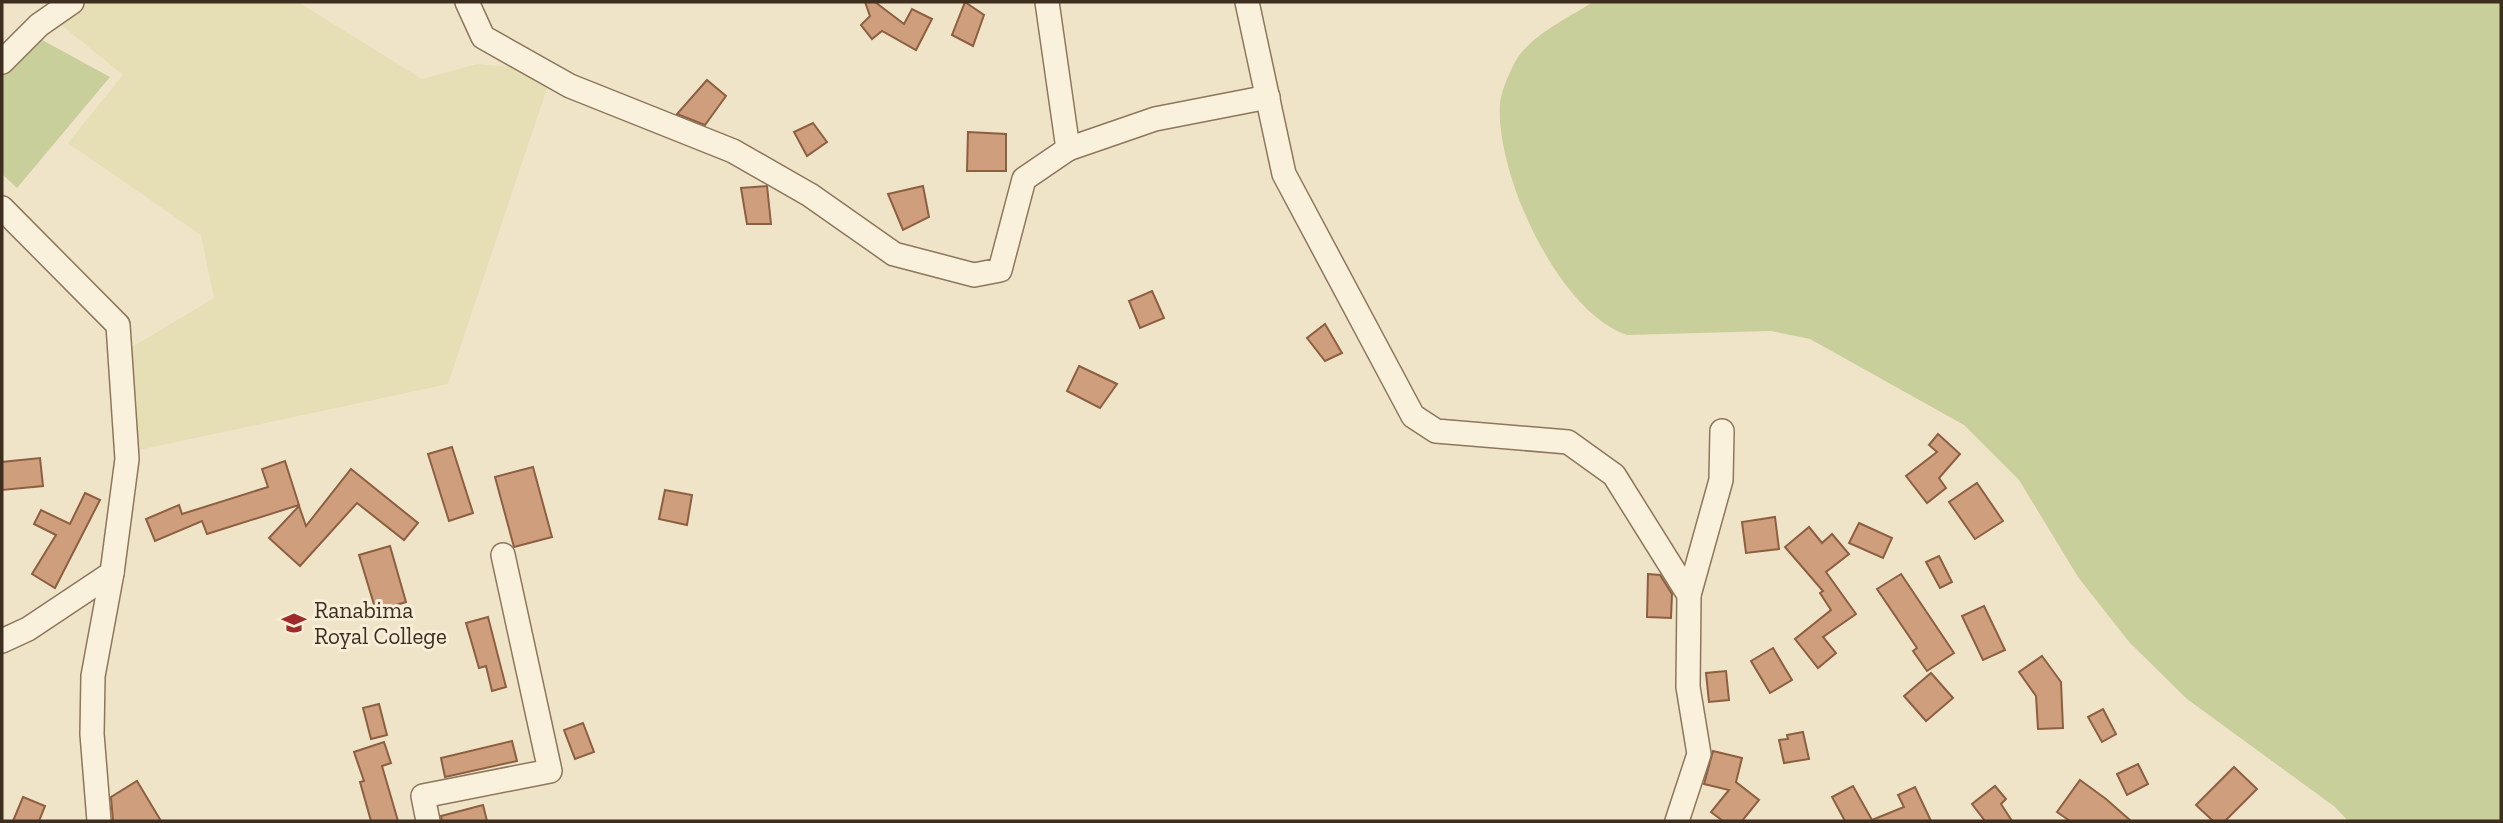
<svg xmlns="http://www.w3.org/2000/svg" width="2503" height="823" viewBox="0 0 2503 823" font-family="'Zilla Slab',serif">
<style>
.farmland{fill:#e6deb5}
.green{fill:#c9cf9b}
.building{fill:#cf9f7d;stroke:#8d5f41;stroke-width:2}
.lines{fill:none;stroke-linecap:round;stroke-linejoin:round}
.minor-casing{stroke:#8d765c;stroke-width:26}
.minor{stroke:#faf1dc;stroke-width:23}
.labels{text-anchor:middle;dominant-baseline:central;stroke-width:6;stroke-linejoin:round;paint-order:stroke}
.poi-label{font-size:23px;fill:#3d2e20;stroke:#f7eed8;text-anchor:start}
</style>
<rect width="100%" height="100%" fill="#f0e4c8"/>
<path class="farmland" d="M90,2h208l124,77 55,-15 45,4 27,14 -101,302 -314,67 -7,-101 87,-52 -13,-63 -133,-92 55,-68 -64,-52z"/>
<g class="green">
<path d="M1593,2h908v819h-153l-13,-14 -148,-108 -58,-57 -51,-65 -59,-97 -55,-55 -154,-86 -39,-8 -144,4c-69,-23 -132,-162 -127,-232 1,-10 7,-25 12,-35 13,-31 55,-49 81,-66z"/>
<path d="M33,35l77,42 -93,111 -15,-14v-107z"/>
</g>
<g class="building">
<path d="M865,2h10l29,22 8,-15 20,10 -16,31 -34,-19 -10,8 -11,-14 9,-9z"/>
<path d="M965,2l19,13 -11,31 -21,-11z"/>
<path d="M707,80l19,16 -21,29 -28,-11z"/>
<path d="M813,123l14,19 -20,14 -13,-24z"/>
<path d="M968,132l38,2v37h-39z"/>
<path d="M767,186l4,38h-24l-6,-36z"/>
<path d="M923,186l6,31 -26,13 -15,-36z"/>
<path d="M1152,291l12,27 -24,10 -11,-27z"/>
<path d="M1325,324l17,29 -17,8 -18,-23z"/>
<path d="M1079,366l38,18 -17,24 -33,-17z"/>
<path d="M1938,434l22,20 -21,24 7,10 -19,15 -21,-27 31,-24 -8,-7z"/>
<path d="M452,447l21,66 -24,8 -21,-67z"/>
<path d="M40,458l3,28 -41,4v-28z"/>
<path d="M285,461l14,44 -92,29 -5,-13 -47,20 -9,-22 33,-14 3,9 86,-27 -6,-18z"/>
<path d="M533,467l19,70 -38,10 -19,-70z"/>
<path d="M351,469l67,54 -14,17 -47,-37 -57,63 -31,-28 30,-32 7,20z"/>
<path d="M1977,483l26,38 -28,18 -26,-37z"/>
<path d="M665,490l27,5 -5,30 -28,-6z"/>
<path d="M85,493l15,7 -45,88 -23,-14 24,-39 -22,-11 7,-14 29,14z"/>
<path d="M1775,517l4,32 -33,4 -4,-31z"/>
<path d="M1859,523l33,15 -9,20 -34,-15z"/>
<path d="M1809,527l13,16 10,-9 17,20 -23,18 30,42 -33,23 13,16 -18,15 -23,-29 36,-29 -11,-17 3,-2 -38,-44z"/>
<path d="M390,546l16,56 -30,9 -17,-56z"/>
<path d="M1939,556l13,26 -12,6 -14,-26z"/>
<path d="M1648,574l12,1 12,19 -1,24 -24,-1z"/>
<path d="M1901,574l53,79 -27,18 -14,-20 4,-3 -40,-59z"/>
<path d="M1984,606l21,44 -22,10 -21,-44z"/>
<path d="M488,617l18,70 -14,4 -6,-25 -7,2 -13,-45z"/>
<path d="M1773,648l19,32 -22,13 -19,-32z"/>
<path d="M2042,656l19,26 2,46 -25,1 -2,-33 -17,-24z"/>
<path d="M1726,671l3,29 -20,2 -3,-29z"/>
<path d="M1931,673l22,25 -27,23 -22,-25z"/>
<path d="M379,704l8,31 -16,4 -8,-31z"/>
<path d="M2103,709l13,25 -14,8 -14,-25z"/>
<path d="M583,723l11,29 -19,7 -11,-29z"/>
<path d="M1803,732l6,27 -25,4 -5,-23 9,-1 -1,-4z"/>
<path d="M512,741l5,20 -72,16 -4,-19z"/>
<path d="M384,742l7,21 -9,3 16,55h-27l-11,-39 4,-1 -10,-29z"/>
<path d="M1713,751l29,7 -6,24 23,18 -17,21h-19l-12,-9 18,-22 -25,-6z"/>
<path d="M2138,764l10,20 -21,11 -10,-21z"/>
<path d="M2234,767l23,22 -32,32h-12l-17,-16z"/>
<path d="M2080,780l26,19 25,22h-61l-13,-9z"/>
<path d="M137,781l24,40h-48l-2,-24z"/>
<path d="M1853,786l19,34 32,-13 -6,-12 17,-8 16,34h-86l-13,-24z"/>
<path d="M1995,786l11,13 -5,5 11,17h-27l-13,-17z"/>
<path d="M23,797l22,9 -6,15h-26z"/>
<path d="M483,805l4,16h-45l-1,-5z"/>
</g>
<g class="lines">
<g class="minor-casing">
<g id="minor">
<path d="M467,2l16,35 87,49 163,65 77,44 84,59 80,21 26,-5 24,-91 44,-30 87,-30 113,-22"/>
<path d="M1047,2l21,147"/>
<path d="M1247,2l37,172 129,242 23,15 132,11 46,33 75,120"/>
<path d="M2,62l37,-37 33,-23"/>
<path d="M2,208l116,117 9,134 -15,114 -19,103 -1,58 7,87"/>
<path d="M2,641l26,-12 84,-56"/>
<path d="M428,821l-5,-25 127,-25 -47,-216"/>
<path d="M1677,821l22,-67 -11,-67 1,-92 32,-115 1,-49"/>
</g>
</g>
<use href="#minor" class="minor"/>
</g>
<defs>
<g id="school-bare" transform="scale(1.89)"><path d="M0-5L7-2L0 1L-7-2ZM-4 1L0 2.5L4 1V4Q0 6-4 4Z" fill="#9e2a2b" stroke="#f7eed8" stroke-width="2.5" paint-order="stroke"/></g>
</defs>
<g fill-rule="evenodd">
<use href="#school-bare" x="294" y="623"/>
</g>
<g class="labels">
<g class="poi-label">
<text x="314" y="610">Ranabima<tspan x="314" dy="26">Royal College</tspan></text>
</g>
</g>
<rect width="2503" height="823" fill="none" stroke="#3d2e20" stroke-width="7"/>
</svg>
